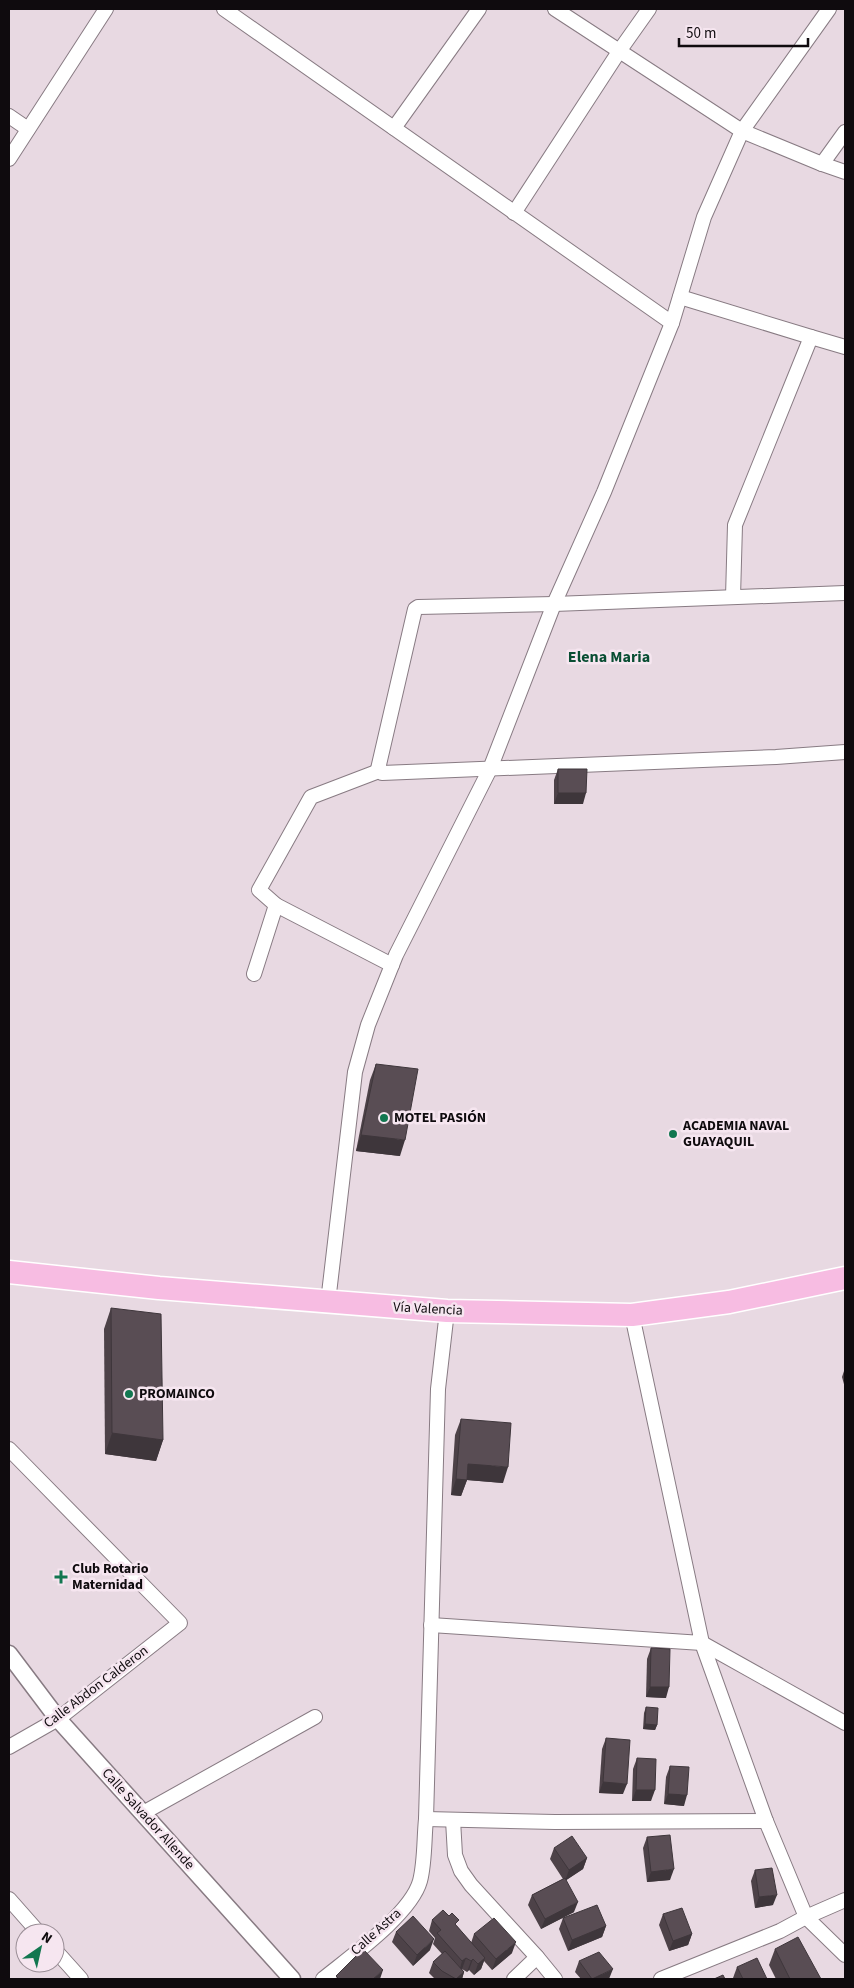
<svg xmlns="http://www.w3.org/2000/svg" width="854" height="1988" viewBox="0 0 854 1988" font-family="'Source Sans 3',sans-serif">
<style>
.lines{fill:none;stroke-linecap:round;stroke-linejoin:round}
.minor-casing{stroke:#887b83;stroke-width:16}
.tertiary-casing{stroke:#887b83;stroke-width:19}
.trunk-casing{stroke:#fff;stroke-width:25}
.minor{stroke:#fff;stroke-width:14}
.tertiary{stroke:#fff;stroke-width:16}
.trunk{stroke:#f7bce2;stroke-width:22}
.wall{fill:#4d4248}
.shaded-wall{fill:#3e363b}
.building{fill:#594d54;stroke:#3e363b}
.poi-dot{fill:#127750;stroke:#f6e6f0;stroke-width:2}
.labels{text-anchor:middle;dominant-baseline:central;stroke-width:5;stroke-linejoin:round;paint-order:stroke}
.poi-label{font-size:14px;font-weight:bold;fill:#0f0b0e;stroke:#f6e6f0;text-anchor:start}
.street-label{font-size:14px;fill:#0f0b0e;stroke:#f6e6f0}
.quarter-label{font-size:16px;font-weight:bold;fill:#094e33;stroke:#f6e6f0}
</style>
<rect width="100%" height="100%" fill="#e8d9e2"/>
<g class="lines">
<g class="minor-casing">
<g id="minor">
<path d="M224,9l448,314"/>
<path d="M555,9l187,122 80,33 23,8"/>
<path d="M9,116l19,13"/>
<path d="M394,128l85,-119"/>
<path d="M9,159l97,-150"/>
<path d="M822,164l23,-32"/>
<path d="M514,213l106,-163 29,-41"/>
<path d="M680,297l131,40 -76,188 -2,72"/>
<path d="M811,337l34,10"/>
<path d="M845,593l-291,11 -136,3 -3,2 -37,160 4,4 394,-16 69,-5"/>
<path d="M276,905l116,60"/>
<path d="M254,974l22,-69 -17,-15 52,-93 68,-26"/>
<path d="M328,1302l27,-230 13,-47 28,-70 94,-186 64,-165 50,-112 68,-169 32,-106 38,-86 87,-122"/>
<path d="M9,1449l171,174 -122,96 -49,28"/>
<path d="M431,1625l271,18 -70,-328"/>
<path d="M702,1643l64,178 40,96 39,38"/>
<path d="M702,1643l143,80"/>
<path d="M143,1813l172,-96"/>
<path d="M426,1819l129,3 211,-1"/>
<path d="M453,1820l2,35 6,16 10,14 66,72 18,22"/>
<path d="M9,1899l30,34"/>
<path d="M55,1950l26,29"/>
<path d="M323,1979c27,-22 88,-65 97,-98 5,-19 4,-43 6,-62l12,-430 9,-78"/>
<path d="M514,1979l23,-22"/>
<path d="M661,1979l119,-48 26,-14 39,-17"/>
</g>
</g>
<g class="tertiary-casing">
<path id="tertiary" d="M9,1654l49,65 234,260"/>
</g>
<g class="trunk-casing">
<path id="trunk" d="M9,1272l150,16 288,23 185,4 97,-13 116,-24"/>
</g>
<use href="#minor" class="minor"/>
<use href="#tertiary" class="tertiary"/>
<use href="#trunk" class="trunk"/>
</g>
<g class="wall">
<path d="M558,769l25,35h-29v-24z"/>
<path d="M376,1064l24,92 -44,-5 14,-71z"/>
<path d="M111,1308l52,132 -7,21 -51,-7 -1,-125z"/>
<path d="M845,1368v20l-3,-11z"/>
<path d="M461,1419l42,64 -36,-3 -6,16 -10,-1 4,-60z"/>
<path d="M651,1648l15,50 -20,-1 1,-38z"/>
<path d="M646,1707l11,18 -2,5 -12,-1 1,-16z"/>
<path d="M606,1738l17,56 -24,-1 3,-44z"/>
<path d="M637,1758l14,43h-19l1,-32z"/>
<path d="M670,1766l14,40 -20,-2 2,-27z"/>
<path d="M647,1837l23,43 -23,2 -4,-34z"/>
<path d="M554,1848l33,10 -4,11 -17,11 8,32 -33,17 -13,-24 4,-10 31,-16 -13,-20z"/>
<path d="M755,1870l18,35 -18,3 -4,-27z"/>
<path d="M663,1914l29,20 -4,11 -19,6 -10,-26z"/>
<path d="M563,1918l43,8 -4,11 -34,14 -9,-22z"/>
<path d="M432,1920l25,6 14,17 3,-9 38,19 -20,17 -8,-9 -3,8 -7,6 -5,-5 -2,2 -5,-3 2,3 -2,7h-27l-6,-6 4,-11 9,-8 -9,-10 2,-6 -6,-7z"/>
<path d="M396,1932l34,18 -17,16 -21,-24z"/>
<path d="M775,1949l46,30h-45l-7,-14z"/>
<path d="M579,1961l30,18h-28l-6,-7z"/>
<path d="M737,1967l30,12h-33l-1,-1z"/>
</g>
<g class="shaded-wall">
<path d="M558,793h28l-3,11h-29z"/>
<path d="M361,1135l44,5 -5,16 -44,-5z"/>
<path d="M112,1433l51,7 -7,21 -51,-7z"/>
<path d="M468,1464l40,3 -5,16 -36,-3 -6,16 -10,-1 5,-16z"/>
<path d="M650,1687h19l-3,11 -20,-1z"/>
<path d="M645,1724l12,1 -2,5 -12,-1z"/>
<path d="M603,1782l24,2 -4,10 -24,-1z"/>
<path d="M636,1790h19l-4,11h-19z"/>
<path d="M668,1794l19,1 -3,11 -20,-2z"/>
<path d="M587,1858l-4,11 -18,12 4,-11z"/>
<path d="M674,1869l-4,11 -23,2 4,-10z"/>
<path d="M777,1895l-4,10 -18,3 4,-11z"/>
<path d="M578,1902l-4,10 -33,17 4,-10z"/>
<path d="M606,1926l-4,11 -34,14 4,-11z"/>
<path d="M692,1934l-4,11 -19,6 4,-10z"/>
<path d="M434,1939l-4,11 -17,16 4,-11z"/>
<path d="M516,1942l-4,11 -20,17 4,-11z"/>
<path d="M466,1958l-4,11 -3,3 3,-11z"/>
<path d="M485,1958l-4,11 -7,6 4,-11z"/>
<path d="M473,1959l-4,11 -2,2 4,-11z"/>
<path d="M613,1969l-4,10h-17z"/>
<path d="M383,1970l-3,9h-7z"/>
<path d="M464,1972l-2,7h-6z"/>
</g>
<g class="building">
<path d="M558,769h29l-1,24h-28z"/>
<path d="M376,1064l42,5 -13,71 -44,-5z"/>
<path d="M111,1308l50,6 2,126 -51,-7z"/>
<path d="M461,1419l50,4 -3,44 -40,-3 -1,16 -11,-1z"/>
<path d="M651,1648l19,1 -1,38h-19z"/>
<path d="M646,1707l12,1 -1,17 -12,-1z"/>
<path d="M606,1738l24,2 -3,44 -24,-2z"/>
<path d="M637,1758l19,1 -1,31h-19z"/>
<path d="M670,1766l19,1 -2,28 -19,-1z"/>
<path d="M670,1835l4,34 -23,3 -4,-35z"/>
<path d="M572,1836l15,22 -18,12 -15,-22z"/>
<path d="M772,1868l5,27 -18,2 -4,-27z"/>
<path d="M565,1878l13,24 -33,17 -13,-24z"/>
<path d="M597,1905l9,21 -34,14 -9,-22z"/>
<path d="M682,1908l10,26 -19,7 -10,-27z"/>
<path d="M443,1910l6,6 3,-3 7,7 -4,4 30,34 -7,6 -5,-5 -2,2 -5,-3 -4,3 -25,-28 4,-3 -9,-10z"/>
<path d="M413,1916l21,23 -17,16 -21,-23z"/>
<path d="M494,1918l22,24 -20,17 -22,-25z"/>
<path d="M798,1937l23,42h-31l-15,-30z"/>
<path d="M363,1949l20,21 -10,9h-34l-3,-3z"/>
<path d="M445,1951l19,21 -8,7 -14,-8 -9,-9z"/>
<path d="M599,1952l14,17 -21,10 -13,-18z"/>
<path d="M757,1958l10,21h-24l-6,-12z"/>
<path d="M723,1975l2,4h-11z"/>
</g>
<g class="poi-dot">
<circle cx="384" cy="1118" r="5"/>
<circle cx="673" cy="1134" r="5"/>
<circle cx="129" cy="1394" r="5"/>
<path d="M58.5 1569.5h5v5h5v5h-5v5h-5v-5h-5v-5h5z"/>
</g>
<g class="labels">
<g class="poi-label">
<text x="394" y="1118">MOTEL PASIÓN</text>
<text x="683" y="1126">ACADEMIA NAVAL<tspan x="683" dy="16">GUAYAQUIL</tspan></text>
<text x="139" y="1394">PROMAINCO</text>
<text x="72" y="1569">Club Rotario<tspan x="72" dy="16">Maternidad</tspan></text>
</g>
<g class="street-label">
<text transform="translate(428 1309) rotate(3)">Vía Valencia</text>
<text transform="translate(96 1687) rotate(-37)">Calle Abdon Calderon</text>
<text transform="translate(148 1819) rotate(48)">Calle Salvador Allende</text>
<text transform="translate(376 1932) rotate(-42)">Calle Astra</text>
</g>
<g class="quarter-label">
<text x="609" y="657">Elena Maria</text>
</g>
</g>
<rect width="854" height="1988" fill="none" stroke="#0f0b0e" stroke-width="20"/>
<g transform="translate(40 1948) rotate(34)"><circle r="24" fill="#f6e6f0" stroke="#9a8e96"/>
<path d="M0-4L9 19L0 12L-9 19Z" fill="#127750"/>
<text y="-8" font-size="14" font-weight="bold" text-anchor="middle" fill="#0f0b0e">N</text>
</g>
<path d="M679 38v8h129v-8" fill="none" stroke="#0f0b0e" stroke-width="2.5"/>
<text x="686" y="38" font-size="15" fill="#0f0b0e" stroke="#f6e6f0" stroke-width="4" paint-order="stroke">50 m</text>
</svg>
